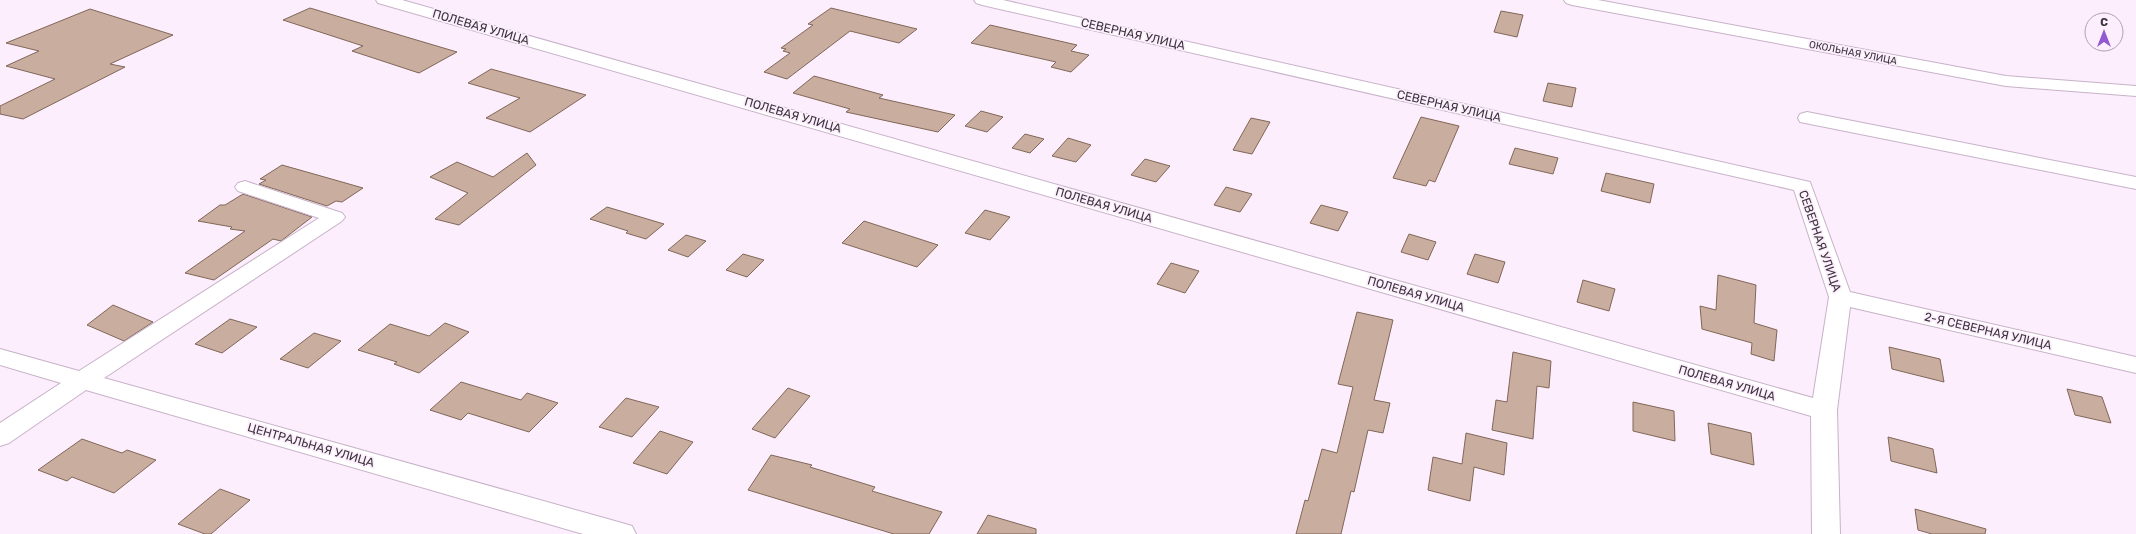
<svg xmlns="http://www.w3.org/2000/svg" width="2136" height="534" viewBox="0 0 2136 534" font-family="Rubik,sans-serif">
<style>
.building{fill:#c9ad9e;stroke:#816759}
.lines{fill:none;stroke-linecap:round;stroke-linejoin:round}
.street-casing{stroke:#c8b2c9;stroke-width:2}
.street{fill:#fff;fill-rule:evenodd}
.labels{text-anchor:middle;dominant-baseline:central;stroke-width:3.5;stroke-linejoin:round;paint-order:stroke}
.far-street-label{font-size:10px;fill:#3b333c;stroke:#fceefc}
.street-label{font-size:12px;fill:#3b333c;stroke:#fceefc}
</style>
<rect width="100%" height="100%" fill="#fceefc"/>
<g class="building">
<path d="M310,8l93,28 54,16 -38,21 -67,-22 11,-5 -80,-26z"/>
<path d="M831,8l86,21 -18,14 -49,-12 -63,48 -23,-7 26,-19 -7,-2 3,-2 -5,-1 32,-23 -5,-1z"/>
<path d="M90,9l83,26 -63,29 15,3 -102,52 -23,-5v-8l55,-27 -49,-13 33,-15 -33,-8z"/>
<path d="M1501,11l22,4 -6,22 -23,-5z"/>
<path d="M990,25l87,20 -6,6 18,4 -18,17 -20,-5 5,-5 -85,-19z"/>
<path d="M491,69l95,26 -56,37 -44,-14 34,-20 -52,-15z"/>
<path d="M814,76l69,19 -4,3 76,17 -17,17 -92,-20 4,-3 -57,-16z"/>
<path d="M1548,83l28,5 -4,19 -29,-6z"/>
<path d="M981,111l22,6 -16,15 -22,-6z"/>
<path d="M1421,117l38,9 -24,56 -6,-2 -3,6 -33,-8z"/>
<path d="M1251,118l19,4 -18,32 -19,-4z"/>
<path d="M1025,134l19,5 -14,14 -18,-5z"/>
<path d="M1068,138l23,7 -15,17 -24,-6z"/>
<path d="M1515,148l43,10 -5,16 -44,-10z"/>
<path d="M527,153l9,12 -77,60 -24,-6 33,-26 -38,-16 27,-15 36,15z"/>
<path d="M1145,159l25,7 -14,16 -25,-7z"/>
<path d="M282,165l53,15 28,8 -21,14 -6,-1 -9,5 -68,-22 7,-4 -6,-1z"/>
<path d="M1606,173l48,11 -4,19 -49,-12z"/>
<path d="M1226,187l26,7 -12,18 -26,-7z"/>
<path d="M243,194l69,23 -31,24 -8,-2 -59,41 -29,-7 60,-42 -15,-2 2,-2 -34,-6 22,-16h5z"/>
<path d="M1321,205l27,7 -10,19 -28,-8z"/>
<path d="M607,207l57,17 -18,15 -20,-6 2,-2 -38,-12z"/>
<path d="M985,210l25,7 -20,23 -25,-7z"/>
<path d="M864,221l74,24 -21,22 -75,-24z"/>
<path d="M1409,234l27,8 -8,18 -27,-8z"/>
<path d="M686,235l20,6 -18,16 -20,-7z"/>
<path d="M743,254l21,6 -17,17 -21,-7z"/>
<path d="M1475,254l30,8 -7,21 -31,-9z"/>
<path d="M1171,263l28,8 -14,22 -28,-9z"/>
<path d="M1718,275l38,10 -2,38 23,7 -3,31 -23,-7 1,-11 -50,-14 -2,-23 16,4z"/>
<path d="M1583,280l32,9 -6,22 -32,-9z"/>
<path d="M113,305l40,17 -29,19 -37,-16z"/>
<path d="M1357,312l36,8 -19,80 16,3 -7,30 -15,-3 -14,62 -3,-1 -10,43h-45l9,-34 3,1 14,-52 15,4 16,-66 -15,-3z"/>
<path d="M230,319l27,8 -35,26 -27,-9z"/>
<path d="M445,323l24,9 -50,41 -25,-9 3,-2 -39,-12 32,-26 39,12z"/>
<path d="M314,333l27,8 -33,27 -28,-9z"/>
<path d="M1889,347l51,12 4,23 -52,-13z"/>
<path d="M1513,352l38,9 -2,27 -12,-2 -4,53 -41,-9 4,-30 11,2z"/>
<path d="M461,382l60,18 6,-7 31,10 -29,29 -61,-19 -7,7 -31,-10z"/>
<path d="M788,388l22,8 -35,42 -23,-9z"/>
<path d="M2067,389l35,8 9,26 -36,-8z"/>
<path d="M626,398l33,9 -27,30 -33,-10z"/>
<path d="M1633,402l41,9 1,30 -42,-10z"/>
<path d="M1708,423l43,10 3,32 -43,-11z"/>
<path d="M660,431l33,11 -26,32 -34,-11z"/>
<path d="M1466,433l41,10 -3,32 -30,-8 -4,34 -42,-11 5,-33 29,7z"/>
<path d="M1888,437l45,12 4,24 -46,-12z"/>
<path d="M82,439l40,14 5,-3 29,10 -42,33 -42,-16 -5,4 -29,-11z"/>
<path d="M771,455l41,10 -2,2 65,20 -3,4 70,21 -13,22h-35l-146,-44z"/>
<path d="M220,489l30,11 -39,34h-6l-27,-10z"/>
<path d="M1915,509l71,20 -1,5h-53l-14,-4z"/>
<path d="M988,515l48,14v5h-59z"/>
</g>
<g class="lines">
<g class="street-casing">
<g id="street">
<path d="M376,0h26l1411,398 16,-101 -35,-107 -812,-185 -6,-2 -2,-3h29l807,182 40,110 286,65v16l-286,-66 -13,103 3,124h-28l-1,-118 -1433,-413z"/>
<path d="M1564,0h34l408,76 130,10v10l-130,-10 -434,-81 -6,-2z"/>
<path d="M1807,112l329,65v12l-336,-67 -2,-4 2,-4z"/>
<path d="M245,181l97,32 3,4 -3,4 -238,157 518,145 10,3 4,8h-53l-497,-144 -77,53 -9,3v-23l61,-40 -61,-18v-16l79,22 240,-153 -81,-27 -3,-4 3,-4z"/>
</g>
</g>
<use href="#street" class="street"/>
</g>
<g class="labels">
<g class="far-street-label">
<text transform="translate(1853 53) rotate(11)">ОКОЛЬНАЯ УЛИЦА</text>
</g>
<g class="street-label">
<text transform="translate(481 27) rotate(16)">ПОЛЕВАЯ УЛИЦА</text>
<text transform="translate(1133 34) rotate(13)">СЕВЕРНАЯ УЛИЦА</text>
<text transform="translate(1449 106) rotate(13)">СЕВЕРНАЯ УЛИЦА</text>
<text transform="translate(793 115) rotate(16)">ПОЛЕВАЯ УЛИЦА</text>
<text transform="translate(1104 205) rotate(16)">ПОЛЕВАЯ УЛИЦА</text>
<text transform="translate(1820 241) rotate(71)">СЕВЕРНАЯ УЛИЦА</text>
<text transform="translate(1416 294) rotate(16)">ПОЛЕВАЯ УЛИЦА</text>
<text transform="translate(1988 331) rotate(13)">2-Я СЕВЕРНАЯ УЛИЦА</text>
<text transform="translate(1727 383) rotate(16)">ПОЛЕВАЯ УЛИЦА</text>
<text transform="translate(311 445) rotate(16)">ЦЕНТРАЛЬНАЯ УЛИЦА</text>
</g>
</g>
<g transform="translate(2104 32)"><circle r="19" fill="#fceefc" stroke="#afa3af"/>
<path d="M0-3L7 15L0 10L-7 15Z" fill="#9158cf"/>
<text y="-6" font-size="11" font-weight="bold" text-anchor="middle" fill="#3b333c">С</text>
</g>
</svg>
